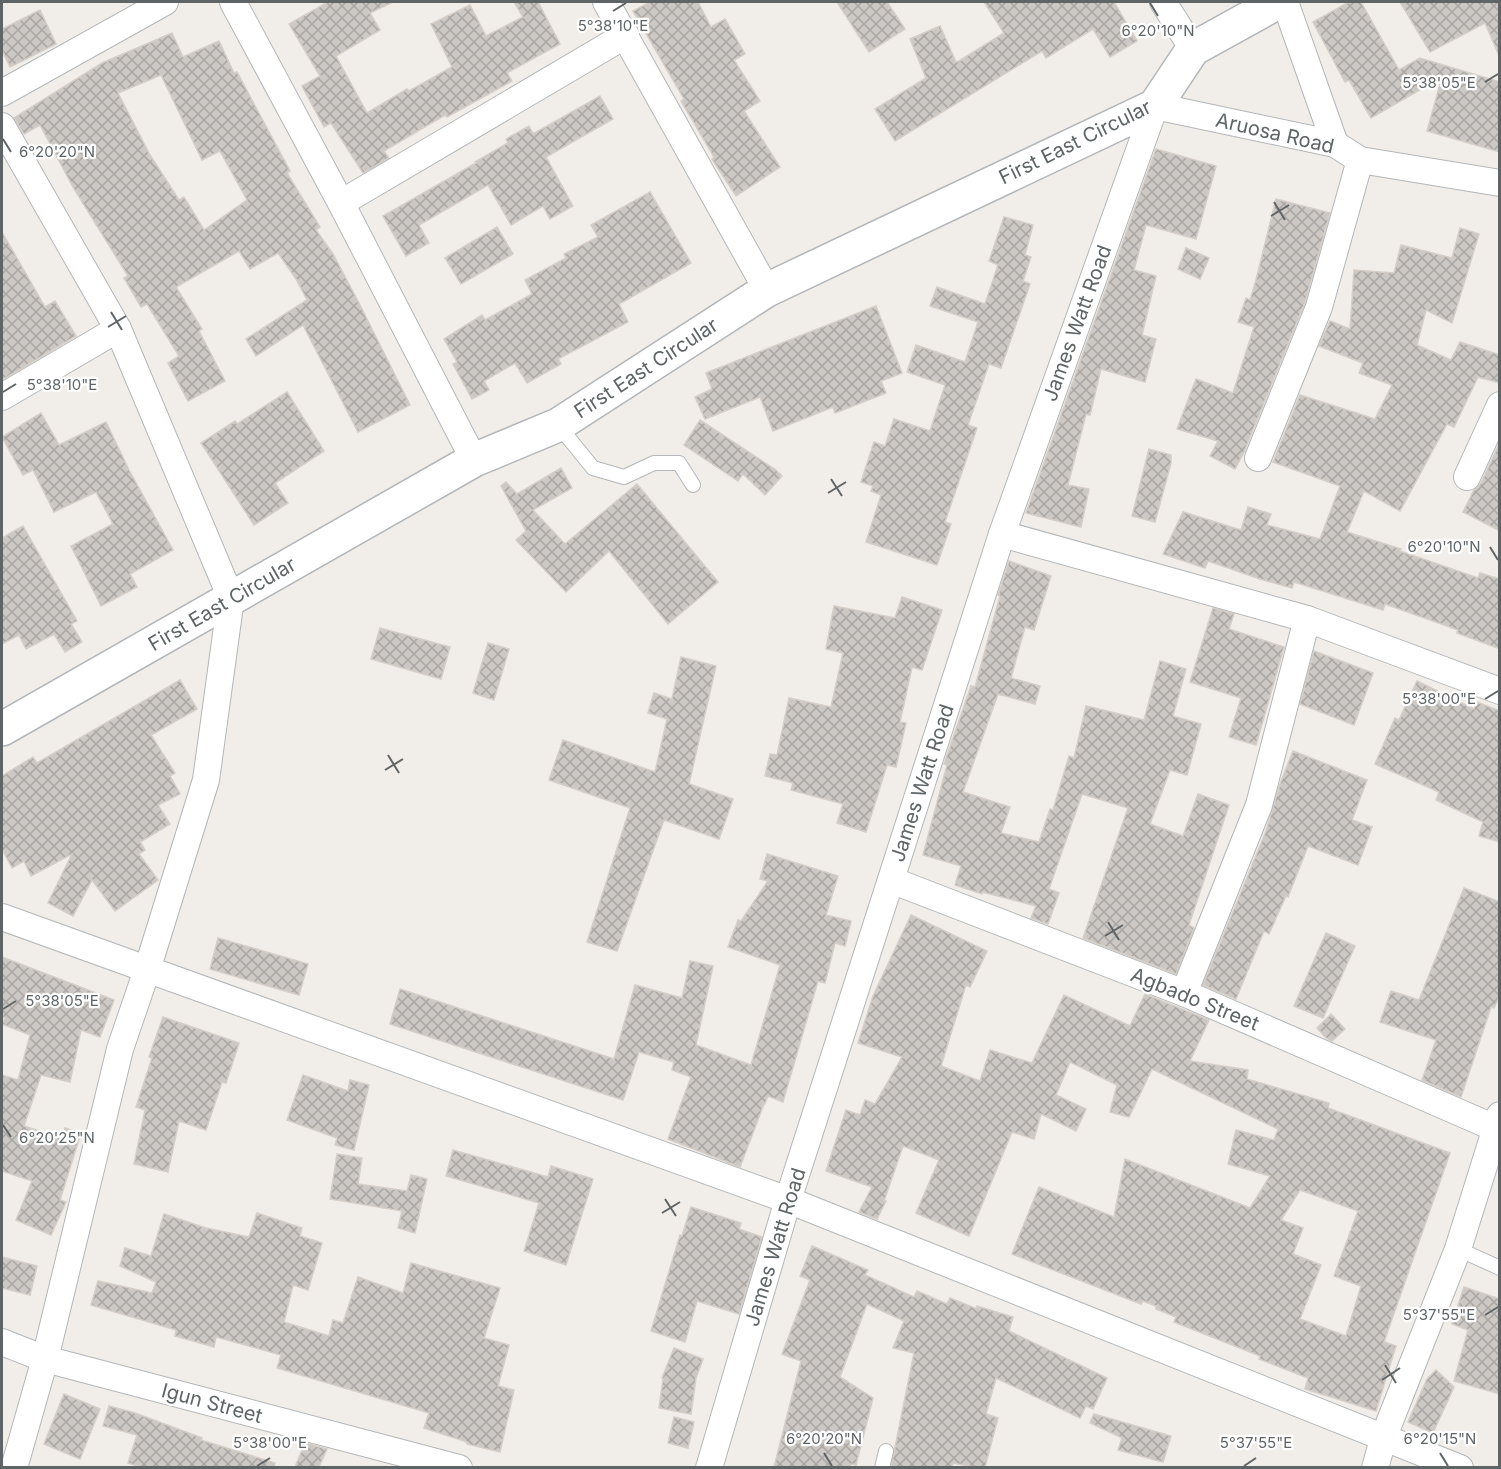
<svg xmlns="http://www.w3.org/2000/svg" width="1501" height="1469" viewBox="0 0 1501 1469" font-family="Inter,sans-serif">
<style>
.building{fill:url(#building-cross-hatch);stroke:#d5cec7;stroke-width:1.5;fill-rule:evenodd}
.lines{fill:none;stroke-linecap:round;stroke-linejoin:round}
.lane-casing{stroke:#b3b7b9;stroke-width:16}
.street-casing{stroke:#b3b7b9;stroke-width:28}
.secondary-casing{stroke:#b2b6ba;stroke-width:36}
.lane{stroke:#fff;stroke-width:14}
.street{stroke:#fff;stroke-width:26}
.secondary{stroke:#fff;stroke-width:33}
.ticks{fill:none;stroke:#5f6567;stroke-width:2}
.labels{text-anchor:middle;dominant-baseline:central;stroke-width:4.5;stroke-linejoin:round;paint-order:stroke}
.street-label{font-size:20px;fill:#5f6567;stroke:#fff}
.ticks-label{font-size:15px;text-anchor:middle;fill:#5f6567;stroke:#fff;stroke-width:4.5;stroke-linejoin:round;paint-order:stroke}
</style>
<defs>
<pattern id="building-cross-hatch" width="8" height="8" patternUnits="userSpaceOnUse" patternTransform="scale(1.5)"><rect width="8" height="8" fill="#ccc8c4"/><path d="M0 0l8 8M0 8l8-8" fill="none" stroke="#a9a6a3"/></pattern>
</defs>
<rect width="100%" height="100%" fill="#f1ede8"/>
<g class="building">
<path d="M328,2h65l-23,11 10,17 -44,26 31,57 40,-24 2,2 43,-24 -21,-43 39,-19 16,31 37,-19 -9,-15h24l22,42 -53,29 5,8 -65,36 -2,-2 -61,36 5,7 -26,15 -32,-50 -7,4 -22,-41 18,-10 -31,-52z"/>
<path d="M650,2h48l13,25 14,-8 20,35 -11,6 26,41 -16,10 36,56 -44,29 -24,-37 2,-2 -33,-56 3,-2 -51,-88z"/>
<path d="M837,2h50l18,27 -36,23z"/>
<path d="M984,2h130l23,39 -27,16 -17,-28 -47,29 -4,-7 -147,90 -20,-32 51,-31 -16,-39 30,-13 16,36 3,-1 45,-28z"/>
<path d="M1349,2h12l38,68 21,-12 80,24v70l-73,-21 15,-54 -71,41 -22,-38 -4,2 -32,-60z"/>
<path d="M1400,2h100v56l-15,-35 -55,29z"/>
<path d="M40,10l16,34 -46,23 -8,-17v-21z"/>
<path d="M172,33l11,24 36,-16 15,32 3,-1 53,99 -3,2 33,54 -4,3 17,24 26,49 51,102 -52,27 -55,-107 -47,31 -10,-17 61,-39 -11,-21 -18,-26 -28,16 -11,-18 -63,36 26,42 -3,2 26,50 -37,20 -20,-38 11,-7 -32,-52 -6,3 -17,-29 4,-2 -54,-87 -34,-64 -16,9 -10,-16 88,-55zM161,75l41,85 18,-9 27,49 -43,30 -20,-33 -5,3 -29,-45 -32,-62z"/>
<path d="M600,96l13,23 -67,38 27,49 -23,13 -7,-13 -32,19 -23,-40 -69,40 10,18 -23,13 -23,-40 93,-53 -1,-1 33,-19 -2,-4 23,-13 4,8z"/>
<path d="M1156,149l60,17 -20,73 -50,-14 -12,45 22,6 -14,59 14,4 -11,43 -44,-13 -11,46 -4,-1 -18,71 21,4 -8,38 -55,-14z"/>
<path d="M650,192l41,71 -72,41 9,18 -70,37 3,5 -34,19 -12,-20 -31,18 5,9 -17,9 -19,-35 4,-2 -13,-23 38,-24 3,5 47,-26 -7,-14 41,-22 -2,-4 34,-17 -7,-12z"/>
<path d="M1276,199l54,14 -25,89 -61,150 -9,17 -25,-13 8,-15 -41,-12 19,-50 37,14 21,-66 -16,-5 8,-24 4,2 6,-20z"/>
<path d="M1004,217l29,8 -8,30 6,2 -8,24 7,3 -29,84 -12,-4 -21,61 9,3 -32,94 6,2 -14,41 -71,-23 15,-47 -10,-4 2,-5 -12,-4 13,-40 11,4 9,-27 36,12 15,-46 -38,-13 9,-27 49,17 13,-40 -48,-16 7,-19 48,17 13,-39 -9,-4z"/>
<path d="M497,227l16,27 -52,30 -16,-26z"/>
<path d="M1460,228l19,6 -27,89 -26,-13 -9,35 34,15 9,-18 40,13v28l-22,-6 -24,50 -7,-3 -47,87 -36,-20 -17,41 54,17 -1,2 78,27 2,-5 20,6v70l-43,-16 1,-3 -73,-26 -2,6 -89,-28 -2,6 -32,-9 -52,-18 -3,7 -42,-14 20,-42 58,18 7,-23 23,7 -4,11 53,14 20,-53 -67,-24 27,-67 75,24 17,-34 -33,-12 4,-10 -44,-17 11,-25 20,8 4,-59 40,3 7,-28 51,13z"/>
<path d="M2,232l43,75 10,-6 21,35 -74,44z"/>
<path d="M1186,248l23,10 -9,21 -22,-10z"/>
<path d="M876,306l26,67 -21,8 5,12 -51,20 -2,-6 -60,24 -13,-34 -55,22 -10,-22 17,-8 -6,-16z"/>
<path d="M287,392l37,59 -49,32 13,20 -34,22 -53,-82 34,-22 2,3z"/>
<path d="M41,413l18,32 47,-23 23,48 44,80 -43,24 7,13 -36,19 -30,-60 42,-22 -17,-32 -42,20 -21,-42 -10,5 -21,-38z"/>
<path d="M700,420l76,50 6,6 -17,19 -22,-21 -5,7 -54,-36z"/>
<path d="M1500,442v89l-37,-19 11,-22 7,-7z"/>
<path d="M1149,449l22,6v8l-16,59 -23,-6z"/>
<path d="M561,468l11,20 -39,22 32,34 72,-60 81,98 -50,42 -59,-73 -43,41 -50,-52 10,-9 -25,-45 5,-4 11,12z"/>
<path d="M23,526l54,95 -6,3 11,18 -17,10 -11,-18 -28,15 -7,-14 -17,9v-106z"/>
<path d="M1009,561l42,15 -17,54 -9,-3 -14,51 29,8 -5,18 -37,-10 -35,98 47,15 -9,26 38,9 11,-33 3,1 16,-54 5,2 12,-52 58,14 16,-59 26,8 -13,47 28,8 -14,51 -17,-5 -20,54 33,12 15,-42 31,11 -40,120 5,3 -18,46 -93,-36 45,-130 -46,-14 -33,95 10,4 -11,31 -17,-6 5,-12 -54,-14v2l-27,-9 6,-19 -38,-11 24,-90 -3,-1 27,-78 4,1 25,-91 -2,-1z"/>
<path d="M902,597l40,13 -20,60 -10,-3 -12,55 6,1 -10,44 -9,-2 -21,67 -29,-9 6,-19 -52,-14 2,-7 -28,-7 5,-22 7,1 12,-57 42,9 12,-54 -17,-4 8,-43 61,12z"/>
<path d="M1213,608l21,6 -5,15 55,18 -28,98 -27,-8 12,-39 -51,-16z"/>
<path d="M380,628l70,19 -9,32 -70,-20z"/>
<path d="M488,643l21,6 -15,51 -21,-7z"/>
<path d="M1314,651l59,22 -19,52 -54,-21z"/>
<path d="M681,657l35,9 -27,118 44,15 -14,40 -55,-19 -47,131 -30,-9 43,-134 -81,-28 14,-40 92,32 12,-53 -19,-6 6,-20 18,6z"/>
<path d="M180,680l17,29 -46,26 24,38 -5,3 10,18 -22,11 12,19 -30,18 5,8 -6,4 19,26 -43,31 -23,-31 -19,36 -25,-13 24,-49 -41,22 -7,-15 -12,7 -10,-19v-73l31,-19 4,6z"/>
<path d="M1417,681l57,28 3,-7 23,9v131l-21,-6 4,-14 -47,-22 3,-8 -64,-28 20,-46 4,2z"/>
<path d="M1293,751l74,29 -15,40 20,7 -14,38 -50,-19 -20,51 -2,-1 -17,38 -5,-3 -28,68 -33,-14 63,-154 14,-47z"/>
<path d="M767,854l71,22 -12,39 25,6 -6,25 -10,-3 -10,40 -7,-2 -35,121 -15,-6 -3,8h-1l-24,63 -72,-28 23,-62 -19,-7 2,-8 -35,-10 -16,48 -233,-76 10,-35 214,70 21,-74 47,13 8,-37 23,5 -17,79 55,20 29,-100 -52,-18 10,-27 3,1 27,-40 -8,-2z"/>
<path d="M1464,888l36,14v93l-6,13 -3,-1 -30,90 -39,-17 14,-40 -56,-18 11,-31 28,9z"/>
<path d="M911,915l76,36 -17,36 -4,-2 -25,81 39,15 10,-31 42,13 32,-68 66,31 15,-32 64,26 -19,41 58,9 -1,9 82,24 -1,5 122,45 -66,189 12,4 -20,65 -71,-22 3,-11 -49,-19 1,-3 -86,-34 2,-5 -20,-8v-3l-13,-5 -2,3 -129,-50 27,-67 75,30 11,-58 125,49 20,-32 -42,-12 8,-34 38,10 4,-11 -126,-60 -23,48 -19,-5 7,-27 -47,-23 -14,33 30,14 -10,22 -35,-17 -7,25 -22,-7 -43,104 -53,-23 23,-53 -36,-14 -19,55h2l-9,18 -18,-7 13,-25 -46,-16 20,-61 14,5 5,-15 10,4 27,-47 -44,-14 15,-47zM1300,1190l58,21 -24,65 27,10 -15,50 -46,-17 21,-54 -28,-11 10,-26 -22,-8z"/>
<path d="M1326,933l29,13 -32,72 -29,-12z"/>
<path d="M218,938l90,26 -9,31 -89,-26z"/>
<path d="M2,957l112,43 -14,37 -19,-7 -11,52 -29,-7 -17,51 37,12 4,-10 16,5 -21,67 6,2 -15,33 -35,-15 16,-39 -30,-10v-96l16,5 12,-45 -28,-11 3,-6 -3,-1z"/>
<path d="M1331,1014l14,15 -13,12 -6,-3 -9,-10z"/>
<path d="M163,1017l76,26 -13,40 -4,-1 -16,48 -27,-9 -11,51 -34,-8 11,-54 -9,-3 16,-49 -3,-1z"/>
<path d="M303,1075l45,16 2,-11 19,5 -15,65 -19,-5 2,-7 -50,-18z"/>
<path d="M453,1150l95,27 3,-11 42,13 -27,86 -42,-14 15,-48 -93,-27z"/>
<path d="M337,1154l25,4 -4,26 49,7 4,-16 16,4 -12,54 -17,-5 4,-17 -72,-12z"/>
<path d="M691,1207l50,16 -2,6 23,8 -23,77 -42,-13 -12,41 -34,-11 29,-96 2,1z"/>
<path d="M257,1213l45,15 -2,8 22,7 -14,47 -15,-5 -9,37 45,14 4,-16 10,3 15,-46 45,16 8,-30 89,25 -16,50 25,7 -11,41 16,4 -14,62 -33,-8v-2l-43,-14 5,-15 -152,-45 4,-13 -65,-18 -2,10 -39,-11 1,-6 -85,-25 7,-24 54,12 4,-11 -36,-16 5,-18 26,8 13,-42 42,14 43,9z"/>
<path d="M812,1246l56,24 -3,5 49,22 3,-6 30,13 3,-6 27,11v-3l36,11 -4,14 98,47 -14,31 -7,-3 -6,12 -84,-40 -10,36 12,4 -13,49h-12l-20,-4 -1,4h-61l23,-114 -21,-5 11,-27 -37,-17 -27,73 33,21 -17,67 -5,-1 -1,3h-76l27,-106 -19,-7 28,-74 -10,-4z"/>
<path d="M2,1257l35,9 -7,29 -28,-7z"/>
<path d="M1464,1287l36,12v95l-46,-13 14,-51 -16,-6z"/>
<path d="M674,1348l29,11 -7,19 -5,36 -32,-6 4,-29 -1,-1z"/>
<path d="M1436,1370l18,17 -21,46 -25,-11 19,-43z"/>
<path d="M64,1394l36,15 -20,50 -36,-15z"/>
<path d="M109,1406l26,7 67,25 -1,2 74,23 -1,4h-134l-12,-4 9,-28 -34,-9z"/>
<path d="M1094,1414l77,22 -8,26 -45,-12 4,-12 -32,-15z"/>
<path d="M674,1417l20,5 -6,26 -20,-5z"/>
<path d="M305,1443l22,6 -8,18h-24z"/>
</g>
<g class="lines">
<g class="lane-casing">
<g id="lane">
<path d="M558,425l35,43 31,9 30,-14h25l14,22"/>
<path d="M1458,1249l42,19"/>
<path d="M882,1468l4,-17"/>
</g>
</g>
<g class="street-casing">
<g id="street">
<path d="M233,2l108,201 133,257"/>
<path d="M606,2l161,288"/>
<path d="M1163,2l30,47"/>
<path d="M1285,2l50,142"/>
<path d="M2,93l163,-91"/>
<path d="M2,126l116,203 113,269 -25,182 -59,190 -27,79 -75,310 -31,109"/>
<path d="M341,203l285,-168"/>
<path d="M2,397l116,-68"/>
<path d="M1258,458l61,-151 41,-147"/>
<path d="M1467,477l33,-72"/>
<path d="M1002,534l305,85 193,72"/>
<path d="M891,880l293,113 311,135"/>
<path d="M2,917l786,283 672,268"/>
<path d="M1184,993l75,-188 48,-186"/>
<path d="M2,1342l43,17 414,109"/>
<path d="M709,1468l79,-268 214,-666 153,-428 180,38 25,16 140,23"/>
<path d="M1375,1468l9,-32 74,-187 42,-134"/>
</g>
</g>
<g class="secondary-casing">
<path id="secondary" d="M2,729l472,-269 84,-35 209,-135 388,-184 38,-57 85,-47"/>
</g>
<use href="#lane" class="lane"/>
<use href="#street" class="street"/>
<use href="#secondary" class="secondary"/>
</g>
<path class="ticks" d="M1150,3l8,13M613,11l13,-8M1485,82l13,-8M3,139l8,13M1274,202l11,18M1271,216l18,-11M111,312l11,18M108,327l18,-11M3,392l13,-8M831,479l11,17M828,493l18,-11M1490,547l8,13M1485,699l13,-8M388,755l11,18M385,770l18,-11M1108,922l11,18M1105,936l18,-11M3,1009l13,-8M3,1125l8,12M665,1199l11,17M662,1213l18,-11M1485,1315l13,-8M1385,1365l11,18M1382,1380l18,-12M824,1453l8,13M1440,1453l8,13M257,1466l13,-8M1244,1466l12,-8"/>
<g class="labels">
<g class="street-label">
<text transform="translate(1275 133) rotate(13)">Aruosa Road</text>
<text transform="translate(1075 142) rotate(-26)">First East Circular</text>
<text transform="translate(1077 323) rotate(-70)">James Watt Road</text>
<text transform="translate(646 368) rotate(-33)">First East Circular</text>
<text transform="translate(222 604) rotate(-30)">First East Circular</text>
<text transform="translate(922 783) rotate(-72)">James Watt Road</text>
<text transform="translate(1195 999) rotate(22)">Agbado Street</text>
<text transform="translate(775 1247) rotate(-73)">James Watt Road</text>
<text transform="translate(212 1403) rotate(15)">Igun Street</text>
</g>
</g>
<g class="ticks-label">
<text x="613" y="31">5°38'10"E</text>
<text x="1158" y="36">6°20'10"N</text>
<text x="1439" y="88">5°38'05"E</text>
<text x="57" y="157">6°20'20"N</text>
<text x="62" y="390">5°38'10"E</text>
<text x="1444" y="552">6°20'10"N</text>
<text x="1439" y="704">5°38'00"E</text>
<text x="62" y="1006">5°38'05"E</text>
<text x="57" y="1143">6°20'25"N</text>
<text x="1439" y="1320">5°37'55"E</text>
<text x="824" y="1444">6°20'20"N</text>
<text x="1440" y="1444">6°20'15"N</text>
<text x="270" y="1448">5°38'00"E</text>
<text x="1256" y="1448">5°37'55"E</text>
</g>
<rect width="1501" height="1469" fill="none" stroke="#5f6567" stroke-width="6"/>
</svg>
